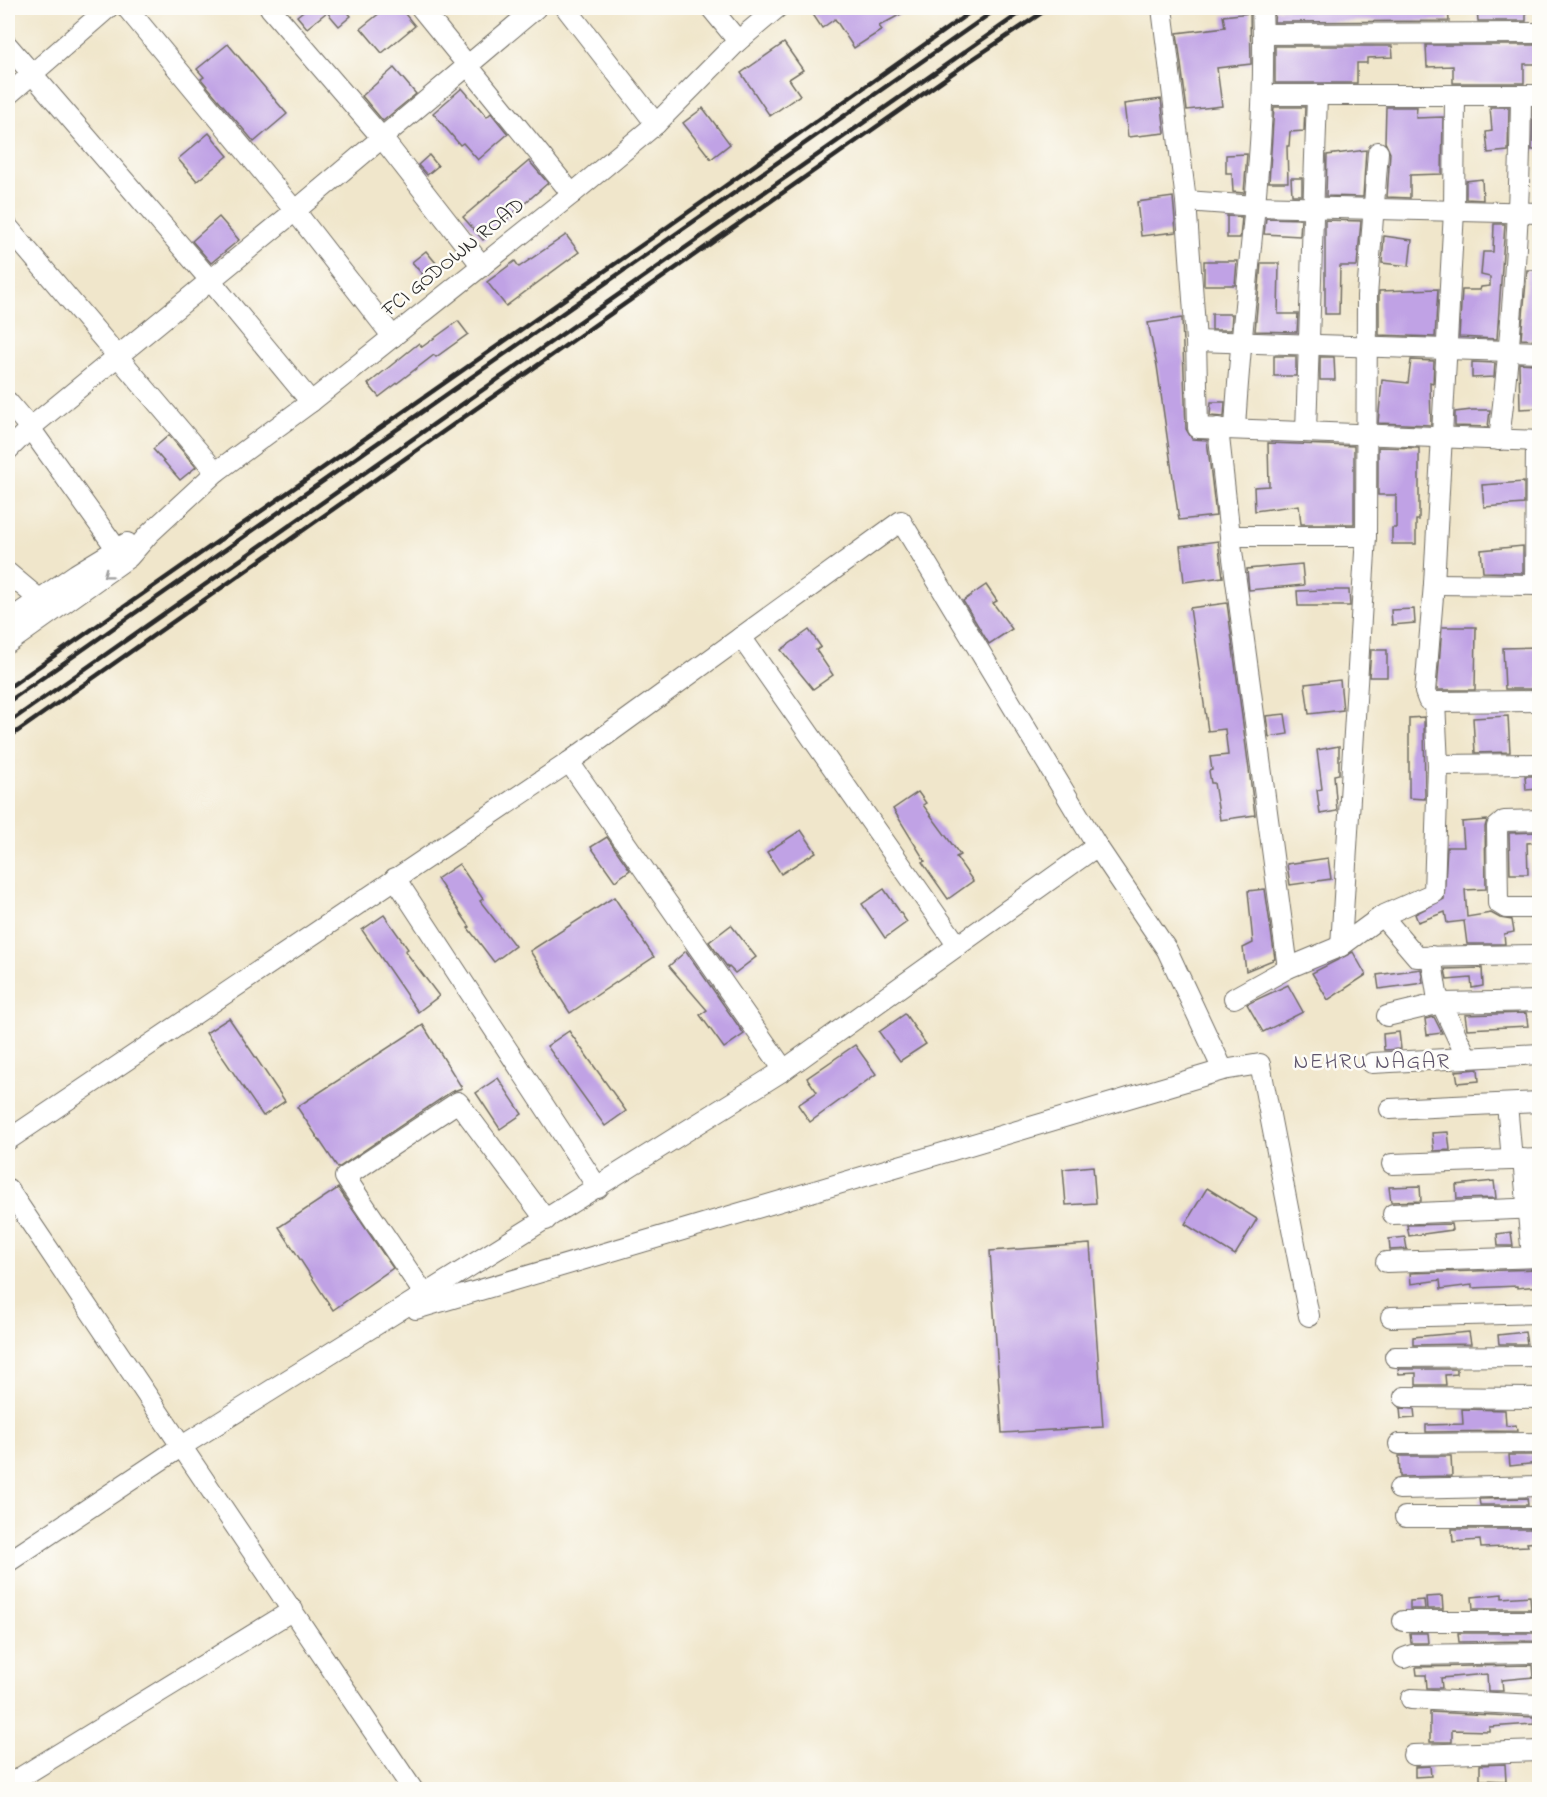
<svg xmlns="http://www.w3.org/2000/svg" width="1547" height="1797" viewBox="0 0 1547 1797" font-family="'Indie Flower',sans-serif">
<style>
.building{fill:#c0a2e5}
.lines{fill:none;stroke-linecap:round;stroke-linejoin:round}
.minor-casing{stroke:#706c63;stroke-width:22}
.minor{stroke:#fff;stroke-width:20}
.rail{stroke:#2b2b2b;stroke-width:4.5}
.oneway{stroke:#a0a0a0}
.labels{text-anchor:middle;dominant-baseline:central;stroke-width:5;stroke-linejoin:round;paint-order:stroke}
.street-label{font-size:21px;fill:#2b2b2b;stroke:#fdfcf7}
.neighbourhood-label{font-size:22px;letter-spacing:1.5px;fill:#5f556c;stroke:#fdfcf7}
</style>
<rect width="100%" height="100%" fill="#fdfcf7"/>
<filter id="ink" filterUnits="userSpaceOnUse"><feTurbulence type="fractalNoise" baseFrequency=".0167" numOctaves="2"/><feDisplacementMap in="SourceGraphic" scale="12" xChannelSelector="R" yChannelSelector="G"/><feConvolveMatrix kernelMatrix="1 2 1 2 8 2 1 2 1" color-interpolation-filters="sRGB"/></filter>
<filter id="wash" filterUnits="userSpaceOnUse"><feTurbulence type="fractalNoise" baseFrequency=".008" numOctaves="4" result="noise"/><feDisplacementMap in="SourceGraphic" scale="24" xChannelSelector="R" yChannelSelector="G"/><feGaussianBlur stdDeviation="1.35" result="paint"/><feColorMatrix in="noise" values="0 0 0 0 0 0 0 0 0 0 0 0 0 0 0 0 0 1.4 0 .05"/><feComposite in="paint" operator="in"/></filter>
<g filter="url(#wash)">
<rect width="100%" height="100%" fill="#f0e6cb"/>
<g id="blocks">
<g class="building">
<path d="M307,8h37l7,8 -12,10 -12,-14 -20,16 -10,-12z"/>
<path d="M386,8h14l15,18 -33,27 -21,-25z"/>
<path d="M819,8h93l-33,18 3,4 -28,18 -19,-29 -13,9 -10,-15z"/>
<path d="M1293,8h155l1,13 -175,1 1,-13z"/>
<path d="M1477,8h49v13h-48z"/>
<path d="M1250,13l1,51 -34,4 5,38 -35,4 -10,-77 48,-6 -2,-11z"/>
<path d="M784,43l19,27 -14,9 11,16 -30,21 -29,-43z"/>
<path d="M228,44l59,70 -33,28 -53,-63 3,-2 -7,-8z"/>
<path d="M1426,45h113v19h-15v19h-71v-17l-26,1z"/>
<path d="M1275,46h117l1,11 -26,1v5h-10v20h-82z"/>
<path d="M394,68l22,26 -33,27 -21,-25z"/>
<path d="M462,88l25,29 4,-4 17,21 -30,26 -15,-17 -3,2 -27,-32z"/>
<path d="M1161,99l4,34 -37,4 -4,-33z"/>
<path d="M1274,107h31l-1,24 -14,1 -1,14h-2l1,36h-19z"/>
<path d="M1386,107h31l-1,11 27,-1 -1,57 -32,1v23l-23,-1 3,-44 -5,-11z"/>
<path d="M1490,107h19l-1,44 -20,2 -2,-21 6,-1z"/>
<path d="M1533,107h6v43h-7z"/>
<path d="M703,108l27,36 -19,15 -28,-36z"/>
<path d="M209,133l19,23 -31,25 -19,-22z"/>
<path d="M1366,150l-3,47 -37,-1 1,-41z"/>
<path d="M1247,154l-3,39 -11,-1 -1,-19h-6v-18z"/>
<path d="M429,155l9,11 -11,9 -9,-10z"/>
<path d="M529,161l19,22 -65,57 -20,-23z"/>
<path d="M1291,178h11v17h-10z"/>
<path d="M1482,179l1,21 -17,-1v-18z"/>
<path d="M1173,197l3,35 -35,4 -4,-34z"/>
<path d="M1227,216l15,1 -2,21h-13z"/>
<path d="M219,217l20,23 -28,23 -19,-22z"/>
<path d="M1266,218l35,1 -1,17 -36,-2z"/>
<path d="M1325,220l36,1 -4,45h-17l-1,48h-14z"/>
<path d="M1494,224h11l-8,115 -38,-2 3,-47h18l1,-3 9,-1v-9l-9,-2 2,-23h10z"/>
<path d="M566,235l13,17 -73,54 -19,-24 28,-21 4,6z"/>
<path d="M1384,236l28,4 -3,26 -27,-3z"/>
<path d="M426,251l10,12 -14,11 -10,-12z"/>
<path d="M1204,261h33l-2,24h-31z"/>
<path d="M1261,263h18l-1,51h20l-1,18 -42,-1z"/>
<path d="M1527,270h12v70l-18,-1z"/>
<path d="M1438,289l-3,48 -56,-2v-44z"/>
<path d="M1212,314h20l-1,16h-19z"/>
<path d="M1182,318l4,111 6,10 15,1 9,76 -37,4 -22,-154 -9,-43z"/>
<path d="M458,321l10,13 -32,23 -2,-2 -55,42 -11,-13 51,-41 3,4z"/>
<rect x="1274" y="356" width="22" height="20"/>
<path d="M1320,357h14l1,23h-15z"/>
<path d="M1411,360l23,1 -1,22 -3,-1 1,43 -53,-2 4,-43 26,3z"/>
<path d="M1472,362l23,1 -1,14 -22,1z"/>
<path d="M1519,363l16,1v19h4v25l-19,1z"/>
<path d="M1211,402h14l-1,15 -14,-1z"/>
<path d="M1472,410h18l-2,17 -33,-1v-14z"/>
<path d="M169,435l27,32 -16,13 -27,-31z"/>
<path d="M1268,443l86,3v78h-53l-2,-19 -44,6 -1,-24 15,-1z"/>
<path d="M1378,447l41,1v72h-3v24h-24v-16h4v-33h-18z"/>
<path d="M1524,482v22l-40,3 -2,-22z"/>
<path d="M1218,541l5,36 -39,5 -4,-36z"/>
<path d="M1523,546v27l-40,-1 -2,-22z"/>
<path d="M1302,564l2,21 -55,5 -2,-21z"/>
<path d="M986,585l11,16 -4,2 19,26 -23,15 -26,-43z"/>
<path d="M1323,590h26l1,16h-52l-1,-15z"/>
<path d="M1227,603l28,212 -35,5 -6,-37h-3l-2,-12 3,-1 -2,-13 18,-2 -3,-26 -17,2 -18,-123z"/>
<path d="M1414,609l1,14 -23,2 -1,-15z"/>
<path d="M1442,627h34l-1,63h-38z"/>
<path d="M809,630l12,17 -5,3 17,25 -20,14 -32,-39z"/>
<path d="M1539,647v42h-34l-2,-41z"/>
<path d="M1371,650h16v27h-18z"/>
<path d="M1340,680l3,30 -34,4 -4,-30z"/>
<path d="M1285,714l3,20 -19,3 -3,-21z"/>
<path d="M1508,716l2,36 -35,1 -2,-35z"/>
<path d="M1424,717l1,82 -16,-1v-80z"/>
<path d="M1339,746v28l-5,1 3,36 -17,3 -3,-24 5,-1 -5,-39z"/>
<path d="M1525,776h14v13l-13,1z"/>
<path d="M918,792l8,11 -3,2 37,50 -4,2 17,24 -25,18 -26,-37 3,-1 -32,-52z"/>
<path d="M1487,820l-2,7 1,62 -21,1 2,27 24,-4 9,5 12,2 2,12 -10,2 1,10h-38l-3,-23 -17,2 -2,-11 -27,10 -3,-8 29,-15 3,-52h17l-2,-25z"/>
<path d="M801,830l15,22 -35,22 -14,-22z"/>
<path d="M1539,832v10l-12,1 1,31h-18l-1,-41z"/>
<path d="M607,837l23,33 -15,11 -24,-34z"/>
<path d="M1328,858l3,21 -41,6 -3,-21z"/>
<path d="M459,864l24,35 -3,2 35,45 -21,16 -26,-34 2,-1 -33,-48z"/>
<path d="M884,889l23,33 -22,16 -23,-34z"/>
<path d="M1265,889l10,70 -29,12 -3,-23 10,-5 -5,-52z"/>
<path d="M614,897l40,60 -84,56 -40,-62z"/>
<path d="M384,915l24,34 -3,2 34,45 -21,16 -56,-82z"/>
<path d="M731,925l25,32 -21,16 -6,-6 -1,1 -19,-26z"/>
<path d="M686,951l58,83 -20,14 -24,-33 7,-5 -38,-44z"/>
<path d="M1353,952l13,23 -38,25 -16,-27z"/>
<path d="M1482,968l1,18 -11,2 -1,-10 -24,2 -2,-11z"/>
<path d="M1421,969l2,14 -44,6 -2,-14z"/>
<path d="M1288,985l15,27 -40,20 -16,-28z"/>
<path d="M1526,1013l2,13 -61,3 -2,-14z"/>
<path d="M905,1014l21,30 -26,17 -21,-29z"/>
<path d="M1434,1017l8,16 -15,2 -2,-16z"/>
<path d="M229,1018l56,83 -22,15 -57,-83z"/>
<path d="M423,1025l39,63 -11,4 -113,76 -41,-61z"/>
<path d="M569,1031l57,80 -21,15 -58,-80z"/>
<path d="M1399,1032l2,17 -17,1 -1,-16z"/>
<path d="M855,1045l21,29 -66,48 -12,-17 19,-13 -10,-14z"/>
<path d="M1478,1069l1,12 -21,2 -2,-12z"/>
<path d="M498,1078l24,36 -22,15 -24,-36z"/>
<path d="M1448,1132l2,18 -16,1 -2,-18z"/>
<path d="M1093,1166l3,37 -30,2 -3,-36z"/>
<path d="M1494,1181l2,17 -39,1 -1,-14z"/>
<path d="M1420,1186l1,15 -30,1 -2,-15z"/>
<path d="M338,1188l55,80 -60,42 -54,-83z"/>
<path d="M1207,1188l50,31 -22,36 -50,-31z"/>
<path d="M1451,1224l1,6 -43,6 -2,-11z"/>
<path d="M1511,1232l2,14h-15l-1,-12z"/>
<path d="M1405,1237l2,12 -17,1 -1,-11z"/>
<path d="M1090,1244l13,183 -101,6 -12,-182z"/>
<path d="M1539,1269v17l-22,2v-2l-45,2v-3l-31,4 -1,-9 -29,4 -1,-11z"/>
<path d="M1469,1332l2,12 -58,1v-8z"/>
<path d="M1525,1332l2,12h-28l-1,-9z"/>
<path d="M1398,1369h59v5l-12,1 1,10h-30v-12l-17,1z"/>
<path d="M1400,1408l14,1 1,9 -14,1z"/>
<path d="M1462,1409l43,1 1,16 10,-1 1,6 -91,1v-7l37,-1z"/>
<path d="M1509,1455h30v8l-29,3z"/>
<path d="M1399,1456h52l1,20 -52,1z"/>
<path d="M1527,1498l1,7h-48l-1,-6z"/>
<path d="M1452,1529h87v13l-12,1 1,3 -47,2 -1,-8 -27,2z"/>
<path d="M1502,1594v4l28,-2 1,13h-58l-1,-12z"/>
<path d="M1442,1596l1,13h-16l-1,-12z"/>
<path d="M1424,1600l1,9h-15v-8z"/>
<path d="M1410,1633h17l1,10h-17z"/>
<path d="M1458,1633h77v8l-76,1z"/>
<path d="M1533,1665l1,12 -32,3 1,11h-15l-1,-17 -46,4 1,10h-15l-1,-13h-9l-1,-8z"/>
<path d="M1430,1712l104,5v7l-45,3v4l-37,-1v12h-22z"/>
<path d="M1505,1764l1,17 -26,-1v-15z"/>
<path d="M1430,1766l1,10 -16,1v-10z"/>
</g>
</g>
</g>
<g filter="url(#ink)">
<use href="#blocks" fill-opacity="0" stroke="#706c63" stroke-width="1.5"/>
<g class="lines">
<g class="minor-casing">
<g id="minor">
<path d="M127,8l168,203 98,126"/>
<path d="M270,8l112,130 100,128"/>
<path d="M421,8l151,186"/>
<path d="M566,8l90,116"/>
<path d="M711,8l27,33"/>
<path d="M1162,8l24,193 10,140 2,87 342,13"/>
<path d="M1263,34l277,-1"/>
<path d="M8,46l202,234 101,122"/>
<path d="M8,95l100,-87"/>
<path d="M1264,95h276"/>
<path d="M1455,96l-1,115 -20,373 -9,108 3,8 7,2 105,-1"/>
<path d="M1186,201l70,5 284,7"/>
<path d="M8,227l208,245"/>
<path d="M1196,341l344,11"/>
<path d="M8,402l22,26 86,120"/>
<path d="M1218,428l12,108 58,432"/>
<path d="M1235,429c7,-141 34,-280 27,-421"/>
<path d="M1306,431l11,-335"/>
<path d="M1499,440c14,-115 21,-229 22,-345"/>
<path d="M8,450l22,-22 265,-217 241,-203"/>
<path d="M1230,536h136"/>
<path d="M8,573l31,26"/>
<path d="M1434,584l106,1"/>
<path d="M1535,585l1,-144"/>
<path d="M8,621l68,-47 51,-31"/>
<path d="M741,637l217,309"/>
<path d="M8,643l121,-86 20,-23 67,-62 95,-70 261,-208 84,-70 82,-83 39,-33"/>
<path d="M569,762l215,308"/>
<path d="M1438,765l102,-1"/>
<path d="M1540,820l-36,1 -7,6 1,76 8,5h34"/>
<path d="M395,878l203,310"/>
<path d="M1382,916l35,41 123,-2"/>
<path d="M1341,946l25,-410 1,-240 11,-144"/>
<path d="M1431,956l6,38 30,64"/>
<path d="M1234,998l54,-30 53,-22 41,-30 52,-23 4,-128 -3,-63"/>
<path d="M1387,1016l54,-13 99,-2"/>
<path d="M1372,1063l168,-9"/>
<path d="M1507,1104l5,56"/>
<path d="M1390,1109l150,-7"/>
<path d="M8,1140l561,-378 332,-241 196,325 70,104 56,120"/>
<path d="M1523,1159l9,98"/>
<path d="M1392,1164l148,-5"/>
<path d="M8,1189l405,601"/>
<path d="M1393,1214l147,-6"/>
<path d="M1386,1262l154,-5"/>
<path d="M425,1295l-80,-118 113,-75 88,118"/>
<path d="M416,1309l807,-239 37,-6 49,252"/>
<path d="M1391,1317l149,-4"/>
<path d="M1395,1357l145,-1"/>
<path d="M1404,1397l136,1"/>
<path d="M1399,1444l141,-1"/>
<path d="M1399,1489l141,-3"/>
<path d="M1405,1517h135"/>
<path d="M8,1562l174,-116 602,-376 313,-224"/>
<path d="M1403,1621h137"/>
<path d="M1404,1658l8,-3 128,-2"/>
<path d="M1411,1699l129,6"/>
<path d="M1413,1755l127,-4"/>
<path d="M8,1785l285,-175"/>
</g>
</g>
<use href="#minor" class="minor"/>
<g class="rail">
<path d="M8,688l641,-448 327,-232"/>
<path d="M8,702l990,-694"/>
<path d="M8,723l1019,-715"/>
<path d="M8,738l962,-677 79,-53"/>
</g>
</g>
<defs><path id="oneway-chevron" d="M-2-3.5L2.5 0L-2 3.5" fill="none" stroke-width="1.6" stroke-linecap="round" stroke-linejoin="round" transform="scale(1.5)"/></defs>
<use class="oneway" href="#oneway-chevron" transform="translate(107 574) rotate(143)"/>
</g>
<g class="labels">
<g class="street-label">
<text transform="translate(454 258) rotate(-39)">FCI GODOWN ROAD</text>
</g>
<g class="neighbourhood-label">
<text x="1372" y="1063">NEHRU NAGAR</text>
</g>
</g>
<rect width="1547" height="1797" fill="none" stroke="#fdfcf7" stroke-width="30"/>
</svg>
